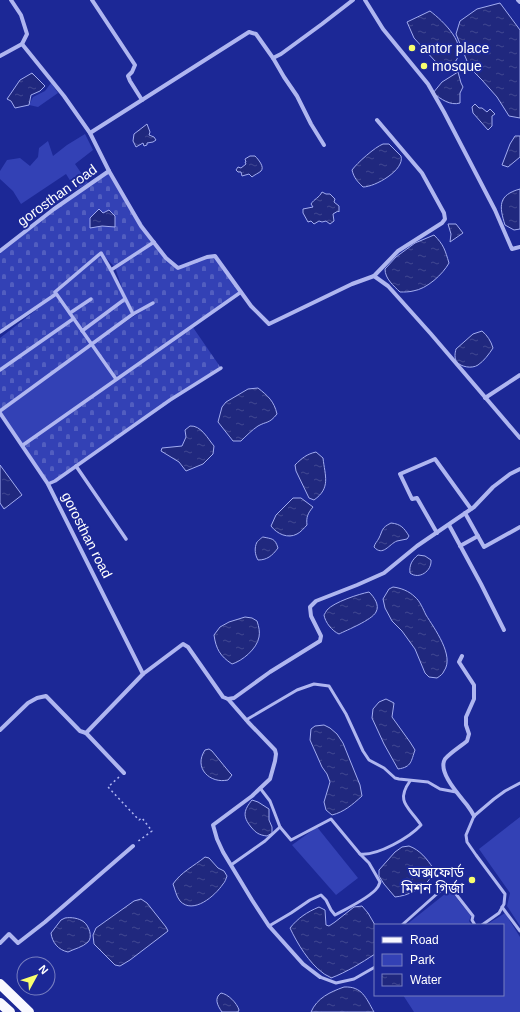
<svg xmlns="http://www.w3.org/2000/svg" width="520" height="1012" viewBox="0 0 520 1012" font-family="Arial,'Noto Sans Bengali',sans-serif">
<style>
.green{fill:#3341b5}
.cemetery{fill:url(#cemetery-stones);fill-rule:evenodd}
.water{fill:url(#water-ripples);stroke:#a2acf1}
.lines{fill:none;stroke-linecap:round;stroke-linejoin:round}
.path{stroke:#afb6f0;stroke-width:1.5;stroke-dasharray:2 3;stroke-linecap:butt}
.service{stroke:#afb6f0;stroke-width:3}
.pedestrian{stroke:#afb6f0;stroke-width:3.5}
.minor{stroke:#afb6f0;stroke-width:4}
.primary{stroke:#f8f8ff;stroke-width:10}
.poi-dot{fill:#f8ff6e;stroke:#1c2896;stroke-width:1.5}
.labels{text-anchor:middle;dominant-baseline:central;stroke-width:4;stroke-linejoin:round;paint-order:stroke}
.poi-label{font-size:14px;fill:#fff;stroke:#1c2896;text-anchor:start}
.street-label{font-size:14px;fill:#fff;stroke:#1c2896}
</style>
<defs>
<pattern id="cemetery-stones" width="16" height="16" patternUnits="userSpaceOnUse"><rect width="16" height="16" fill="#3341b5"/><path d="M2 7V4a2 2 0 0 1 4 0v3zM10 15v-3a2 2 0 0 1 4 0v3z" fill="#525ec0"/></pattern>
<pattern id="water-ripples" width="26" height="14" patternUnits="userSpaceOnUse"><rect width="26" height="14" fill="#20287e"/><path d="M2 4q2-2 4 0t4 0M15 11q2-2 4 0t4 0" fill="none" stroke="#414891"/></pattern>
</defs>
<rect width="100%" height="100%" fill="#1c2896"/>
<g class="green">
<path d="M51,83l7,10 -20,14 -9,-2 4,-8 12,-6z"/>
<path d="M85,134l8,16 -18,14 13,19 -12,7 -10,-16 -45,30 -8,-13 -13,-12v-8l7,-11 13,-2 10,8 8,-9 1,-9 9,-7 5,15 14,-11z"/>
<path d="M92,345l24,34 -93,66 -23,-32z"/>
<path d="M520,817v109l-13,-20 3,-13 -31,-44z"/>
<path d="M317,827l41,51 -22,17 -44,-50z"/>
<path d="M450,890l21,26 -2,5 3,4h-66z"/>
<path d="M505,913l15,24v75h-106l-11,-17h100v-70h-17z"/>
</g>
<path class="cemetery" d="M109,171l45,71 24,26 37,-12 26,36 -49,34 29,42 -173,116 -25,-39 93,-65 -25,-35 -91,66v-73l49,-38 -49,32v-81l54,-42zM103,255l12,12 9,27zM149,306l-47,32 31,-24z"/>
<g class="water">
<path d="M500,3l20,27v88l-11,-2 -12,-19 -15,-17 -10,-10 -5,-9 -11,-27 4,-13 17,-12z"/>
<path d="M430,11c13,10 39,34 25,51 -2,3 -8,5 -11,6l-9,-7 -21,-23 -7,-16z"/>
<path d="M458,72l3,11 2,4 -3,6v10c-10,3 -19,-4 -27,-10l9,-11z"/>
<path d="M32,73l13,13 -5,5 -9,4 -2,10 -14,3 -4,-7 -4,-2 13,-19z"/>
<path d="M475,104l4,4h3l5,4 3,-3 5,5 -3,2v10l-4,4 -15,-17 -1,-6z"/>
<path d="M147,124l3,8 -1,3 5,2 2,3 -3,2 -6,1v2l-3,1 -1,-3 -7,4 -3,-6 1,-7z"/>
<path d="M515,136h5v21l-12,10 -6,-2 8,-21z"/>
<path d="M389,144l12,12c4,14 -26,31 -38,31 -6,-6 -9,-9 -11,-17 5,-7 23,-23 31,-26 2,0 4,0 6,0z"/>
<path d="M250,156h5c3,3 10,11 6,15 -2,2 -7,4 -9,6l-3,-3 -7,2 -1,-4h-3l-2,-2 2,-3 3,1 5,-4 -1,-2h1l-1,-3z"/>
<path d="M520,189v40l-6,1 -9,-5c-6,-19 -7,-30 15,-36z"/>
<path d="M322,192l4,2h4l5,5 -1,3 5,4v6l-1,-1 -5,3 1,7 -4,3 -4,-3 -4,1 -3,-1 -5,3 -3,-3 -3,1 -5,-9v-4l10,-2 -2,-3c3,-5 8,-6 11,-12z"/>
<path d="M99,209l4,4 6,-3 6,6v11l-13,-1 -12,2v-10z"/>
<path d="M448,224h8l7,9 -13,9 1,-8z"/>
<path d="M434,235c10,10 11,15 15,28 -6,11 -22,26 -36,28 -4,1 -8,1 -13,1 -6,-6 -15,-13 -15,-23l11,-12 19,-14z"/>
<path d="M482,331c5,4 9,10 11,17 -4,6 -9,13 -15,17 -6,4 -17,2 -21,-3 -3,-4 -2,-9 -1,-13l17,-15z"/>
<path d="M258,388c10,8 16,13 19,26 -8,10 -10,7 -19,12 -6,4 -12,10 -17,15h-8l-15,-19 4,-15 4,-5 22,-13z"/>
<path d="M190,426c11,-1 18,13 24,20l-1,8 -10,10 -17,7 -7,-9 -18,-11 1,-3 20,-2 4,-9 -1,-7z"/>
<path d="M316,452l7,6c2,18 8,30 -9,42l-5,-2 -13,-27 -1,-6c7,-7 12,-11 21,-13z"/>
<path d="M0,465l22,30 -18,14 -4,-6z"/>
<path d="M293,498h8l12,9c-5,6 -7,10 -6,18 -3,3 -6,7 -10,9 -9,5 -20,0 -26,-8l5,-11z"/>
<path d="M391,523c10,1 13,5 18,13l-2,3c-3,1 -7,1 -10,2 -8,3 -14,16 -23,6 1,-4 3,-5 5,-9 4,-8 2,-10 12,-15z"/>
<path d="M263,537c9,2 12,1 15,11 -6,8 -11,12 -20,12 -3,-5 -4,-12 -1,-18 0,0 5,-5 6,-5z"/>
<path d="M418,555l7,1 6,4c1,11 -12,20 -21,13 -1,-8 2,-13 8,-18z"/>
<path d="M393,587c8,1 16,4 22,10 5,4 8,12 11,18 8,13 29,41 18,56 -1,3 -4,5 -7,7l-8,-1 -4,-4 -10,-24 -13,-18 -10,-10 -7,-13 -2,-9 6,-10z"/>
<path d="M369,592c5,5 11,13 7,20 -4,8 -29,18 -37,22 -7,-3 -14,-12 -15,-19 0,0 3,-5 3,-5 7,-8 32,-16 42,-18z"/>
<path d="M245,617l7,1 5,3c2,6 3,11 2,16 -2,12 -17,24 -27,27 -12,-8 -16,-15 -18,-29l6,-8 9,-5z"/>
<path d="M386,699l8,4 -2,14 18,25 5,8c-4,11 -3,17 -17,19l-14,-25 -12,-26 1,-9 6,-7z"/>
<path d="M324,725l6,3 7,6 6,9 17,42 2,11c-10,9 -18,16 -30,19l-6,-5 -2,-8 6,-20 -3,-8 -5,-7 -12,-27 1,-11 4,-3z"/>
<path d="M209,749l3,2 18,22 2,2 -4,5c-18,4 -35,-12 -23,-30z"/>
<path d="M252,800l6,2 11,7v11l3,7v6l-5,3c-8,-1 -11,-3 -16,-9 -9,-11 -7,-17 1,-27z"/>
<path d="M409,846c11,4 18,13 24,22 0,3 -1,6 -2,9 -6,11 -24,19 -36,20l-11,-13 -5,-8v-6l16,-18 7,-5z"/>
<path d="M205,857l4,1 9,10 6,3 3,5c-1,3 -2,6 -4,8 -8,12 -30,31 -43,17 -4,-5 -5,-12 -7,-17 8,-12 21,-18 32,-27z"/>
<path d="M141,899l6,4 19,24 2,4 -38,29 -10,6 -5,-1 -21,-21 -1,-9 3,-7 38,-27z"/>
<path d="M362,906l6,7 7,12v29c-14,9 -28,18 -44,24 -2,-2 -6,-3 -8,-5 -14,-10 -26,-30 -33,-45 8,-10 17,-16 29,-21l6,3 1,15 3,1 6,-4 19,-15z"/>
<path d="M65,918c6,-1 14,0 19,4 5,4 9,15 4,20 -5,5 -14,7 -20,10 -10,-2 -16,-10 -17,-19l10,-13z"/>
<path d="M344,987c18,-1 22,11 30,25h-63c6,-14 19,-20 33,-25z"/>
<path d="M221,993c7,1 16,10 18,17l-1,2h-16c-5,-7 -8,-14 -1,-19z"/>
</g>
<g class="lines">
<path class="path" d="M119,777l-11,10 31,33 3,-2 10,13 -15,11"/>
<g class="service">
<path d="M246,720l51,-30 17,-6 15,2 17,28 17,37 6,9 15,8 11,10 4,1 29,3 12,7 16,3"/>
<path d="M260,788l10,13 10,26 11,13 40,-21 29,35c18,2 50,-17 61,-29 -12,-18 -26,-23 -11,-44"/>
<path d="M231,865l34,-24 15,-14"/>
<path d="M502,907l18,24"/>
<path d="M402,925l46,-41 25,32 -1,4 3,5"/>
<path d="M482,925l17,-12 5,-9 1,-10 -29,-39 -9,-13 -1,-7 8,-19 20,-17 11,-8 15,-8"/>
<path d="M269,926l22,-13 19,-13 11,-5 5,5 5,10 4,5c11,-6 36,-18 42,-27 2,-2 2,-4 3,-6l-11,-19 -9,-9"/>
<path d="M320,977l16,6 18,-4 21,-12"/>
</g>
<g class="pedestrian">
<path d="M70,313l21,-14"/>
<path d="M133,314l20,-11"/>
<path d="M82,331l43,-32"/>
<path d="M0,332l56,-38"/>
<path d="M0,370l73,-51"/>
<path d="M116,379l-61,-87 46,-39 10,17 43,-28"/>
<path d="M0,411l133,-97 -22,-44"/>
<path d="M23,445l218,-153"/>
<path d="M76,466l50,73"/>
<path d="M48,484l7,-3 115,-81 51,-32"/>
</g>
<g class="minor">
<path d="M92,0l43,65 -3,7 -4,4 2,5 12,19"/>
<path d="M365,0l18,29 45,55 16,28 51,98 16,37 1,2 8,-2"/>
<path d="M518,0l2,2"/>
<path d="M22,44l42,52 26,37 19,38 32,55 25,32 12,10 29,-11 8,-1 36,50 18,18 83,-40 22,-8 14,10 43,48 89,104"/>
<path d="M0,56l22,-12 5,-10 -6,-19 -10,-15"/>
<path d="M273,58l11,19 13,19 14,28 13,21"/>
<path d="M90,133l159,-101 7,2 17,24 8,-4 41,-30 31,-24"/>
<path d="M0,251l54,-42 55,-38"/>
<path d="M374,276l24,-25 44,-28 3,-4 -1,-6 -22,-40 -45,-53"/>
<path d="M485,398l35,-23"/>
<path d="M0,413l48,71 95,190"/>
<path d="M465,513l19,34 36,-20"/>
<path d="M449,525l32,59 23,46"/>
<path d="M437,533l-20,-35 -5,1 -12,-25 35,-15 36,50"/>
<path d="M460,546l18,-10"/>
<path d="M462,656l-3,6 15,23v14l-8,18v8l3,9 -2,7c-7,6 -16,11 -22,18 -8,13 15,37 22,46 3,4 5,7 7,11"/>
<path d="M228,699l20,23 27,28 1,4 -1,7 -5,18 -18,17 -39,29 4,14 6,13 29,48 17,26 34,38 17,13"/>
<path d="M0,730l28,-27 9,-5 9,-2 34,35 6,2 57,-59 40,-30 5,3 35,50 5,2 6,-1 36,-26 50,-31 1,-5 -10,-20 -1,-9 6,-6 41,-16 27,-12 33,-27 57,-39 19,-20 17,-13 10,-5"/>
<path d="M86,733l38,40"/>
<path d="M0,943l9,-9 9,9 27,-21 88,-76"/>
</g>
<g class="primary">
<path d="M0,984l29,28"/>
<path d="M0,1003l10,9"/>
</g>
</g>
<g class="poi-dot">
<circle cx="412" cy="48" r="4"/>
<circle cx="424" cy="66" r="4"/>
<circle cx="472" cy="880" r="4"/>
</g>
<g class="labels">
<g class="poi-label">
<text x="420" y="48">antor place</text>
<text x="432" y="66">mosque</text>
<text x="464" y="872" text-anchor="end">অক্সফোর্ড<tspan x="464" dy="16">মিশন গির্জা</tspan></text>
</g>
<g class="street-label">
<text transform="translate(57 195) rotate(-36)">gorosthan road</text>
<text transform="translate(87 535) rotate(63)">gorosthan road</text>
</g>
</g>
<rect x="374" y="924" width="130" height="72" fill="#1c2896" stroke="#777ec0"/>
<rect x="382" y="937" width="20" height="6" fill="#f8f8ff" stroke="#777ec0"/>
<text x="410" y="944" font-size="12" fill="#ffffff">Road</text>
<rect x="382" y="954" width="20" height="12" fill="#3341b5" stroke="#777ec0"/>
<text x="410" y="964" font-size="12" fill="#ffffff">Park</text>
<rect x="382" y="974" width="20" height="12" fill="url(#water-ripples)" stroke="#777ec0"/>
<text x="410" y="984" font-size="12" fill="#ffffff">Water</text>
<g transform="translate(36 976) rotate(50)"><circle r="19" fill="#1c2896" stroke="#777ec0"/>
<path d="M0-3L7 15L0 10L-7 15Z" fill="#f8ff6e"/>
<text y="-6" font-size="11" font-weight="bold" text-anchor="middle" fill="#ffffff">N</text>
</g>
</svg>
